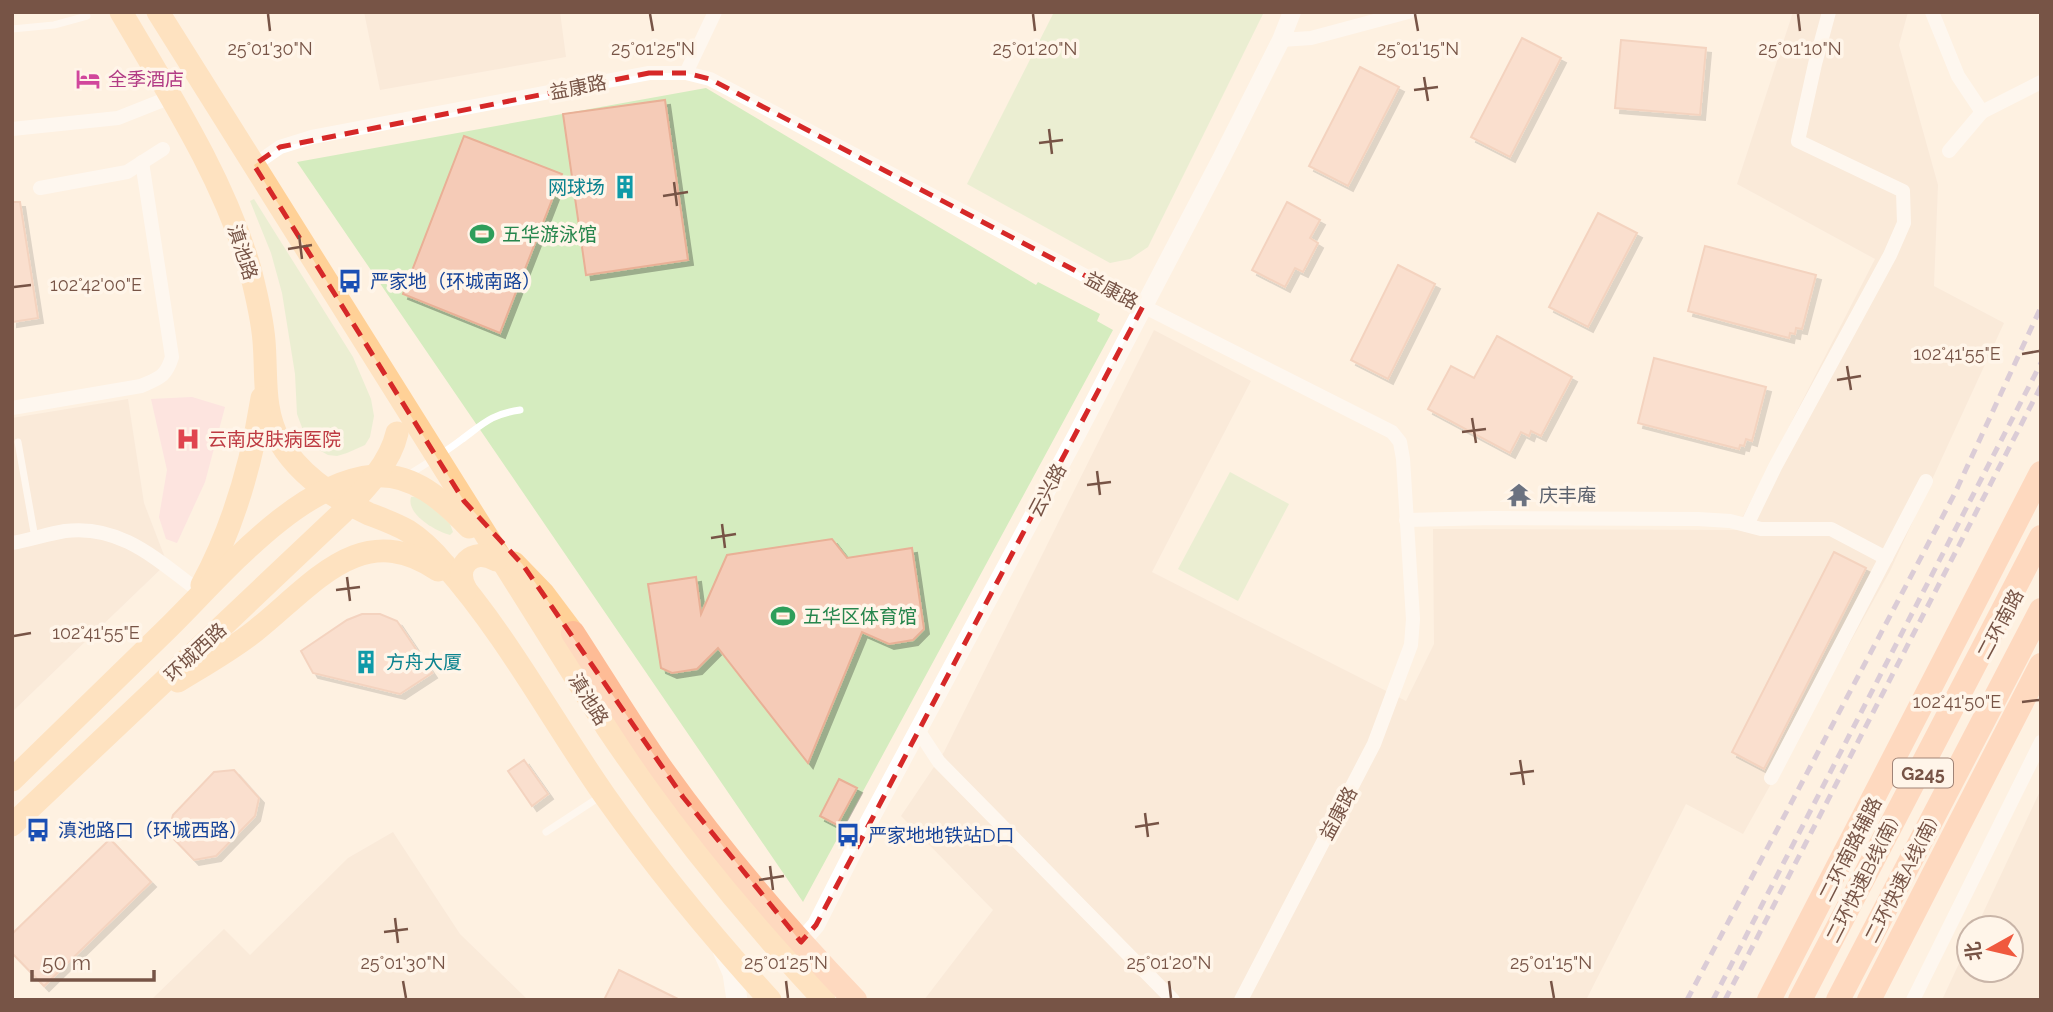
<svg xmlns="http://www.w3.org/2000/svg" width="2053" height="1012" viewBox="0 0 2053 1012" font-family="Raleway,'Noto Sans SC',sans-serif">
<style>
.residential{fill:#f6e2cf}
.medical{fill:#fcd4dc}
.green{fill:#d5ecbf}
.building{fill:#f5cbb7;stroke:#e9b096;stroke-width:2;filter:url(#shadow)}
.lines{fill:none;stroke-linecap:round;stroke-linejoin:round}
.service{stroke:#fff;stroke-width:7}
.minor{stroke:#fff;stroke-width:14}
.tertiary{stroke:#fff;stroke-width:18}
.secondary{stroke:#fff;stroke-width:21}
.primary{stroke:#ffd197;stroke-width:23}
.trunk{stroke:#febc96;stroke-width:24}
.rail{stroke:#b2a0c8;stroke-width:5;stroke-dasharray:10 7;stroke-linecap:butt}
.marked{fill:none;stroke:#d62828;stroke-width:5;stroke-dasharray:14 9;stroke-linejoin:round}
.ticks{fill:none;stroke:#775446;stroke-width:2.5}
.labels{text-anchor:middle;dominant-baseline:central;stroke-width:7;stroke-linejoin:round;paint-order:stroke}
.shield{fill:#fff5e9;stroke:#a08477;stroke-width:2}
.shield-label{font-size:18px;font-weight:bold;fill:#775446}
.hotel-label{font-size:19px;fill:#b23c85;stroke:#fff5e9;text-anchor:start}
.street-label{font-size:19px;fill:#775446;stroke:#fff5e9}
.culture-label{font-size:19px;fill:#0d838f;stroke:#fff5e9;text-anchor:end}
.leisure-label{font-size:19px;fill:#27864d;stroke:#fff5e9;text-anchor:start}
.transit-label{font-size:19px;fill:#164399;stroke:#fff5e9;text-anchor:start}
.health-label{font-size:19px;fill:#be3a42;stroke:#fff5e9;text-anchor:start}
.worship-label{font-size:19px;fill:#5b616d;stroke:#fff5e9;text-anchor:start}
.ticks-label{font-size:18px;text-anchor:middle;fill:#775446;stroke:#fff5e9;stroke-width:7;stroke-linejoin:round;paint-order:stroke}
</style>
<defs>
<filter id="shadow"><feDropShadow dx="5" dy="5" stdDeviation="0" flood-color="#0004"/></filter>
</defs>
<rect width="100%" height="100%" fill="#fef1e1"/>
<g class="residential">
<path d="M364,12h196l6,45 -186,33z"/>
<path d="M1793,12h115l-9,33 39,140 -4,101 70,37 -114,248 -147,263 -57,-30 -100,196h-662l69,-90 -92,-94 43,-64 210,-422 97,51 -99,191 254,129 28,-57 -1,-115 303,1 139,-271 -138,-75z"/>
<path d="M128,399l16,104 23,60 -155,149v-294z"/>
<path d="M2041,789v211h-99l27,-58v28h42v-42h-35z"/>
<path d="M393,832l67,102 68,66h-377l73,-71 26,26 98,-97z"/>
</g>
<path class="medical" d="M192,397l33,10 -20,75 -28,61 -11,-4 -7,-22 8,-47 -16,-71z"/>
<g class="green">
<path d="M1054,12h210l-116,235 -18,12 -20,4 -143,-79z"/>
<path d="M706,88l330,197 2,-3 62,32 -3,7 16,9 -310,572 -506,-740z"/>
<path d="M254,199l99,158 18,42 3,17 -4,21 -5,8 -18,8 -10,3 -9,-1 -9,-5 -15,-17 -7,-19 -2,-40 -13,-81 -11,-40 -21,-52z"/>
<path d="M1230,472l59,32 -51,97 -60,-32z"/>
<path d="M422,496l28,28 3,8 -3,3c-15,-4 -44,-21 -39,-38z"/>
</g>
<g class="building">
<path d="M1522,38l39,20 -51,99 -39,-20z"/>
<path d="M1621,40l85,8 -6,67 -85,-7z"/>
<path d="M1360,67l39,20 -51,99 -39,-20z"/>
<path d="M665,100l23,160 -102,15 -23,-161z"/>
<path d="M464,136l98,38 -62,159 -97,-39z"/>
<path d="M12,202h8l18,116 -26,4z"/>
<path d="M1287,202l33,18 -10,18 8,5 -15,29 -8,-4 -10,19 -33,-17z"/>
<path d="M1598,213l39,20 -49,94 -39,-20z"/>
<path d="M1705,246l111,29 -14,54 -6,-1 -1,6 -5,-1 -1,5 -101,-27z"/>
<path d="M1398,265l37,19 -47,95 -37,-19z"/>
<path d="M1497,336l75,41 -31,59 -10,-5 -2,5 -8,-4 -11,21 -82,-44 23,-43 23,12z"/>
<path d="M1654,358l112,29 -14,54 -6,-2 -2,7 -4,-1 -1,4 -101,-26z"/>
<path d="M832,539l15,19 65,-10 12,81 -11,11 -24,4 -27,-12 -54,131 -90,-115 -21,21 -25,4 -11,-5 -13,-84 48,-7 5,37 26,-59z"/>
<path d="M1834,552l32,16 -102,201 -32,-17z"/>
<path d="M362,614h18l17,7 35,52 -32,21 -87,-21 -12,-22 46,-31z"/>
<path d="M524,760l24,34 -16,12 -24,-35z"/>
<path d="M234,770l25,28 -4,18 -39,40 -22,4 -26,-27 5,-18 41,-43z"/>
<path d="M839,779l18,9 -20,37 -17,-9z"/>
<path d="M110,839l41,43 -107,104 -32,-33v-19z"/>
<path d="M619,970l61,30h-76z"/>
</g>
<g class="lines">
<g class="service">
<path d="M12,29l42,-4 33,-9"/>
<path d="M18,442l17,96"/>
<path d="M408,475c18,-11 36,-22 53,-35 22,-16 30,-26 59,-30"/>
<path d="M546,832l55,-36"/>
</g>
<g class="minor">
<path d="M1932,12l26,64 24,36 59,-30"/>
<path d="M1281,40l30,-2 97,-26"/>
<path d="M686,73l29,-61"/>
<path d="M12,129l106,-11 53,-21"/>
<path d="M1949,151l33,-39"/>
<path d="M254,165l26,-18 32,-10 337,-64h37l24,6 433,227 249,126 8,10 3,17 10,160 -2,26 -37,99 -133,256"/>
<path d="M40,188l87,-16 36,-23"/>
<path d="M12,408l129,-22c18,-8 25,-9 31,-29l-30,-195"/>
<path d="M1406,520l87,-2 205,1 32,2 31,8h70l55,29"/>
<path d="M1747,525l28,-58 115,-212 14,-32 -1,-32 -105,-50 17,-77 14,-52"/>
<path d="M12,543c18,-3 35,-9 53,-12 56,-7 92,29 134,60"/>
<path d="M918,730l21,32 234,238"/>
<path d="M1771,778l155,-297"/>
<path d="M1913,1000l128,-258"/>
</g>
<path class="tertiary" d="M793,951l23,-26 41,-81 219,-408 146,-279 59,-117 11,-28"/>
<path class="secondary" d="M723,950l10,23 4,27"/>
<g class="primary">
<path d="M121,12c48,82 102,165 129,257 6,24 12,47 14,72 3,35 -2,69 16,101 20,34 54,56 89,72 13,5 27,10 39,17 14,9 26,21 36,33 63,71 107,155 161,232 50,71 106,139 165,204"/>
<path d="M158,12l448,714c65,97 138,188 218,274"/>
<path d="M514,563l29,30 30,40"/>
<path d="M202,585c31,-57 50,-124 60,-187"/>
<path d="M466,590c-14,-23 7,-44 30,-30"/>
<path d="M178,681c26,-16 53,-31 77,-50 57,-45 106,-114 183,-61"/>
<path d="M12,780c51,-50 102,-99 152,-148 54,-52 131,-149 210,-156 39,-3 69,24 95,51"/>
<path d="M12,825l330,-312c22,-23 48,-49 55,-80"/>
</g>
<g class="trunk">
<path d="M573,633c30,46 58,93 90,138 58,81 123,157 192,229"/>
<path d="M1769,1000l272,-527"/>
<path d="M1800,1000l241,-463"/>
<path d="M1838,1000l203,-390"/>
<path d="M1869,1000l172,-335"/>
</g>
<g class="rail">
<path d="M1687,1000l268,-507 86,-186"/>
<path d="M1713,1000l328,-637"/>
<path d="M1725,1000l316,-614"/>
</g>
</g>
<path d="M0 0H2053V1012H0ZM649,73h37l24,6 433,227 -327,619 -15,17 -118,-145 -160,-232 -59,-64 -210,-336 26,-18z" fill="#fef1e1" fill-opacity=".55" fill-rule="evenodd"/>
<path class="marked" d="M649,73h37l24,6 433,227 -327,619 -15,17 -118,-145 -160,-232 -59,-64 -210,-336 26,-18z"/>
<path class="ticks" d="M268,14l2,17M650,14l3,17M1033,14l2,17M1415,14l3,17M1798,14l2,17M1424,77l4,24M1414,90l24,-3M1049,129l3,25M1039,143l24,-3M674,182l3,24M663,196l25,-4M299,235l3,24M288,249l24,-4M14,287l17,-2M2022,354l17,-3M1847,366l4,24M1837,380l24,-4M1472,418l4,25M1462,432l24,-3M1097,471l3,24M1087,485l24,-3M722,524l3,24M711,538l25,-4M347,577l3,24M336,590l24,-3M14,636l17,-3M2022,702l17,-2M1520,760l4,25M1510,774l24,-3M1145,813l3,24M1135,827l24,-4M770,866l3,24M759,880l25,-4M395,918l3,25M384,932l24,-3M403,981l3,17M786,981l2,17M1169,981l2,17M1551,981l3,17"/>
<defs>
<g id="hotel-bare" transform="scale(1.89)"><path d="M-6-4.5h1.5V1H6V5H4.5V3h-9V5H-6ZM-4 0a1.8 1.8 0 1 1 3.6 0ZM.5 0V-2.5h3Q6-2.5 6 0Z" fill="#d1479c" stroke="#fff5e9" stroke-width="2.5" paint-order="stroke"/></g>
<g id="building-bare" transform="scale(1.89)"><path d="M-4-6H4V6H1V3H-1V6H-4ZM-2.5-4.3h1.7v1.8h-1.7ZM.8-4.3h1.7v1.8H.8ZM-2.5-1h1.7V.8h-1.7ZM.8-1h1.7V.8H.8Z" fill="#0f9aa8" stroke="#fff5e9" stroke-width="2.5" paint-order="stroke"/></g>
<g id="stadium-bare" transform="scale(1.89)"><path d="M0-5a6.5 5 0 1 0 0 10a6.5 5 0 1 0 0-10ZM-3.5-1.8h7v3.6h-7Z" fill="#2e9e5b" stroke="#fff5e9" stroke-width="2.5" paint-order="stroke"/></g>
<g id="bus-bare" transform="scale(1.89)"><path d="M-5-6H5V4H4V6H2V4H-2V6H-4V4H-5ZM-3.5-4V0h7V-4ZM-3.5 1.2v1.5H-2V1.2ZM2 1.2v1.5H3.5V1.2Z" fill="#1a4fb4" stroke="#fff5e9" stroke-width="2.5" paint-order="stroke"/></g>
<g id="hospital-bare" transform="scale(1.89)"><path d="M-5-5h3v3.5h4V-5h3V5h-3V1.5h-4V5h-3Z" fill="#e0444e" stroke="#fff5e9" stroke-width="2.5" paint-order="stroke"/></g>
<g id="temple-bare" transform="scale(1.89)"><path d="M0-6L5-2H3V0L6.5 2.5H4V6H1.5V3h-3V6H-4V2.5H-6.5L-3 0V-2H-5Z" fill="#6b7280" stroke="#fff5e9" stroke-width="2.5" paint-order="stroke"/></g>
</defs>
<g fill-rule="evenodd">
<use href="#hotel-bare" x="88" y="79"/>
<use href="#building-bare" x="625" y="187"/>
<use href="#stadium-bare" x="482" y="234"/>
<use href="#bus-bare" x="350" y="281"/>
<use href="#hospital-bare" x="188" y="439"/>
<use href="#temple-bare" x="1519" y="495"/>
<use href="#stadium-bare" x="783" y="616"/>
<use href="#building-bare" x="366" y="662"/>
<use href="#bus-bare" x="38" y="830"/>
<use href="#bus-bare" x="848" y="835"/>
</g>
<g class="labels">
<rect class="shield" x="1893" y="758.5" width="60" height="29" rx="5"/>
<g class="shield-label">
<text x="1923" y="773">G245</text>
</g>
<g class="hotel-label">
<text x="108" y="79">全季酒店</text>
</g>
<g class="street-label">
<text transform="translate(578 87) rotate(-11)">益康路</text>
<text transform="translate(243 252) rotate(72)">滇池路</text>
<text transform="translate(1112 290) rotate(28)">益康路</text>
<text transform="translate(1047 490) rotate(-62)">云兴路</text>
<text transform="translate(2000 624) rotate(-62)">二环南路</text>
<text transform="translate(195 652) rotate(-43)">环城西路</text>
<text transform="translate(589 699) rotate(58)">滇池路</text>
<text transform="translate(1338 813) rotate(-62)">益康路</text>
<text transform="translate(1850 849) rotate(-63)">二环南路辅路</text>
<text transform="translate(1862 880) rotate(-63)">二环快速B线(南)</text>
<text transform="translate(1901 880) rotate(-63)">二环快速A线(南)</text>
</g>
<g class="culture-label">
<text x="605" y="187">网球场</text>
<text x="386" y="662" text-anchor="start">方舟大厦</text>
</g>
<g class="leisure-label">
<text x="502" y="234">五华游泳馆</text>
<text x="803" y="616">五华区体育馆</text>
</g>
<g class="transit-label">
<text x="370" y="281">严家地（环城南路）</text>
<text x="58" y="830">滇池路口（环城西路）</text>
<text x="868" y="835">严家地地铁站D口</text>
</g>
<g class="health-label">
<text x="208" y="439">云南皮肤病医院</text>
</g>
<g class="worship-label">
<text x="1539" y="495">庆丰庵</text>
</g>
</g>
<g class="ticks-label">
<text x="270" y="55">25°01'30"N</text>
<text x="653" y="55">25°01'25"N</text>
<text x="1035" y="55">25°01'20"N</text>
<text x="1418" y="55">25°01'15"N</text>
<text x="1800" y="55">25°01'10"N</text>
<text x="96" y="291">102°42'00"E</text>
<text x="1957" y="360">102°41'55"E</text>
<text x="96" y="639">102°41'55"E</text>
<text x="1957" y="708">102°41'50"E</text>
<text x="403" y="969">25°01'30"N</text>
<text x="786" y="969">25°01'25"N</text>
<text x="1169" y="969">25°01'20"N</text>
<text x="1551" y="969">25°01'15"N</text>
</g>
<rect width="2053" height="1012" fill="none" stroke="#775446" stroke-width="28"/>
<g transform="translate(1990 949) rotate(262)"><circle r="33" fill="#fff5e9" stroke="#c9b5a8" stroke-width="2"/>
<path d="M0-5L12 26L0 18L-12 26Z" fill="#f0593e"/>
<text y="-10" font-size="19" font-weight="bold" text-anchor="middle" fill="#775446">北</text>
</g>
<path d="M32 970v10h122v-10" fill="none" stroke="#775446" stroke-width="3.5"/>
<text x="42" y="970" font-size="21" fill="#775446" stroke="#fff5e9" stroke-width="5" paint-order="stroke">50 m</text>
</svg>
